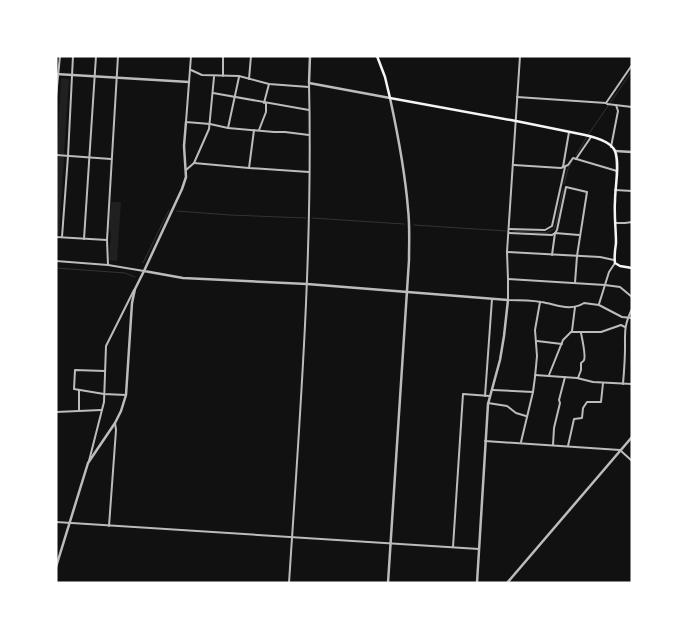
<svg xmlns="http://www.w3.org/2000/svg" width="688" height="639" viewBox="0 0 688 639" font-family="Arial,sans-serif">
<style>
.green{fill:#202020}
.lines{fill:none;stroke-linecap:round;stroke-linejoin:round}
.stream{stroke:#333;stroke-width:1}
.minor{stroke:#bcbcbc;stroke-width:2}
.tertiary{stroke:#bcbcbc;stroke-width:2.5}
.secondary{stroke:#f5f5f5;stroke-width:2.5}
</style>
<rect width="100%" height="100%" fill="#111"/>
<g class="green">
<path d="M62,78l7,1v1l-5,74h-7l4,-75z"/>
<path d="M56,157h8l-5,77 -1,1h-2z"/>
<path d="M111,202h10l-4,59 -8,-1 2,-27 -2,-4z"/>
</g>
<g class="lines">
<g class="stream">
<path d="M576,155l14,-23 42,-61"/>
<path d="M564,184l4,-15 4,-8"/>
<path d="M177,211l53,4 76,3"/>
<path d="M312,218l92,6"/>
<path d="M414,225l92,6"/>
<path d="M513,231l33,2 8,-4 2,-5 7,-34"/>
<path d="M143,263l26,-53"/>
<path d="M56,268l69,5 10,4"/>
</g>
<g class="minor">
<path d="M191,56l-5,66 24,2 18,4 46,4h11l24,3"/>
<path d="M223,56v20"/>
<path d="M520,56l-13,196 1,27v21c11,0 22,0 33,2 15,2 29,10 43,1l15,2 23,12 10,1"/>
<path d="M191,70l11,5 37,1 30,8 40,3"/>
<path d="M249,79l2,-23"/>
<path d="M213,93l96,17"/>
<path d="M56,97l4,-41"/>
<path d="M517,97l89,6 26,-38"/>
<path d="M264,103l5,-19"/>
<path d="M607,104l25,3"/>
<path d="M228,128l11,-51"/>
<path d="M259,130l7,-18v-9"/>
<path d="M611,147l7,-36 -2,-6"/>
<path d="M56,155l55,4"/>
<path d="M576,159l15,-22"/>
<path d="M194,163l55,5 60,4"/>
<path d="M514,165l47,3 7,-3 5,-7 44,13"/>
<path d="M563,167l6,-35"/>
<path d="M249,168l5,-38"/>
<path d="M186,170l8,-7 15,-34 5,-52"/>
<path d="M615,190l17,1"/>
<path d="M615,223h10l7,-1"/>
<path d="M509,229l36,1 7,-4 13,-59"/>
<path d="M509,233l43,2 3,-2 2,-3 9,-43 21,5 -10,64 -2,27"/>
<path d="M56,237l51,3"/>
<path d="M62,237l6,-81 5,-100"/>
<path d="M84,239l12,-183"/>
<path d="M507,252l93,5 14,3"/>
<path d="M552,255l3,-22 24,2"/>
<path d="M56,261l52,4 36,6"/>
<path d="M108,265l-1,-25 11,-184"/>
<path d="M508,279l97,6 15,2 12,10"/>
<path d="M599,304l10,-32 6,-9"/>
<path d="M572,332h29l20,-7 4,2"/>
<path d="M537,341l25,3"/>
<path d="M105,371l-30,-1 -1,19 30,5 22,1"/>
<path d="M535,375l42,3 16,4 39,2"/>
<path d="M549,375l14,-35 9,-9 3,-24"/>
<path d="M578,378l3,-8v-7c1,-1 3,-2 3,-3 2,-4 -2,-22 -3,-27"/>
<path d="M623,384c1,-12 2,-24 2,-36 0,-16 -1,-23 7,-39"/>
<path d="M79,390v20"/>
<path d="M493,390l40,2"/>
<path d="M485,396l7,-97"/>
<path d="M488,403l19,3 9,7 10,3"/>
<path d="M56,412l45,-2"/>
<path d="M485,441l135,9 12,11"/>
<path d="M521,442l12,-50 2,-15 2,-21 -2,-26 5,-28"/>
<path d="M553,445l1,-17 6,-25 -1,-3 6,-23"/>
<path d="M568,446l6,-27 8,-1 1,-10 4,-6h14l2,-19"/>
<path d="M89,461l15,-59 2,-56 28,-56"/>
<path d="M56,522l423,27"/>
<path d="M109,526l7,-96 -1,-7"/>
<path d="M453,547l10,-153 27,2"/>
<path d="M289,583c11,-167 24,-333 20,-500"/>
</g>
<g class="tertiary">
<path d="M310,56l-1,27 81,15c8,37 15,73 18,111 2,17 1,34 1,51l-21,323"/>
<path d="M56,74l133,8"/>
<path d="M186,122l-2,24 2,31 -4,12 -38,82 39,7 124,6 201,16 -4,36 -4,24 -12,44 -11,179"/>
<path d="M615,151l17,1"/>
<path d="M56,567l32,-104 27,-40 6,-12 5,-16 6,-92 3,-14 9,-18"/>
<path d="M507,583l125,-146"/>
</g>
<path class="secondary" d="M377,56l8,21 5,21 126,23 69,14c9,2 26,7 30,16 5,13 0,36 0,50 -1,14 1,28 1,42 -1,7 -2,13 -1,20l5,3 12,2"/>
</g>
<rect width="688" height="639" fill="none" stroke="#ffffff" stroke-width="115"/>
</svg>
